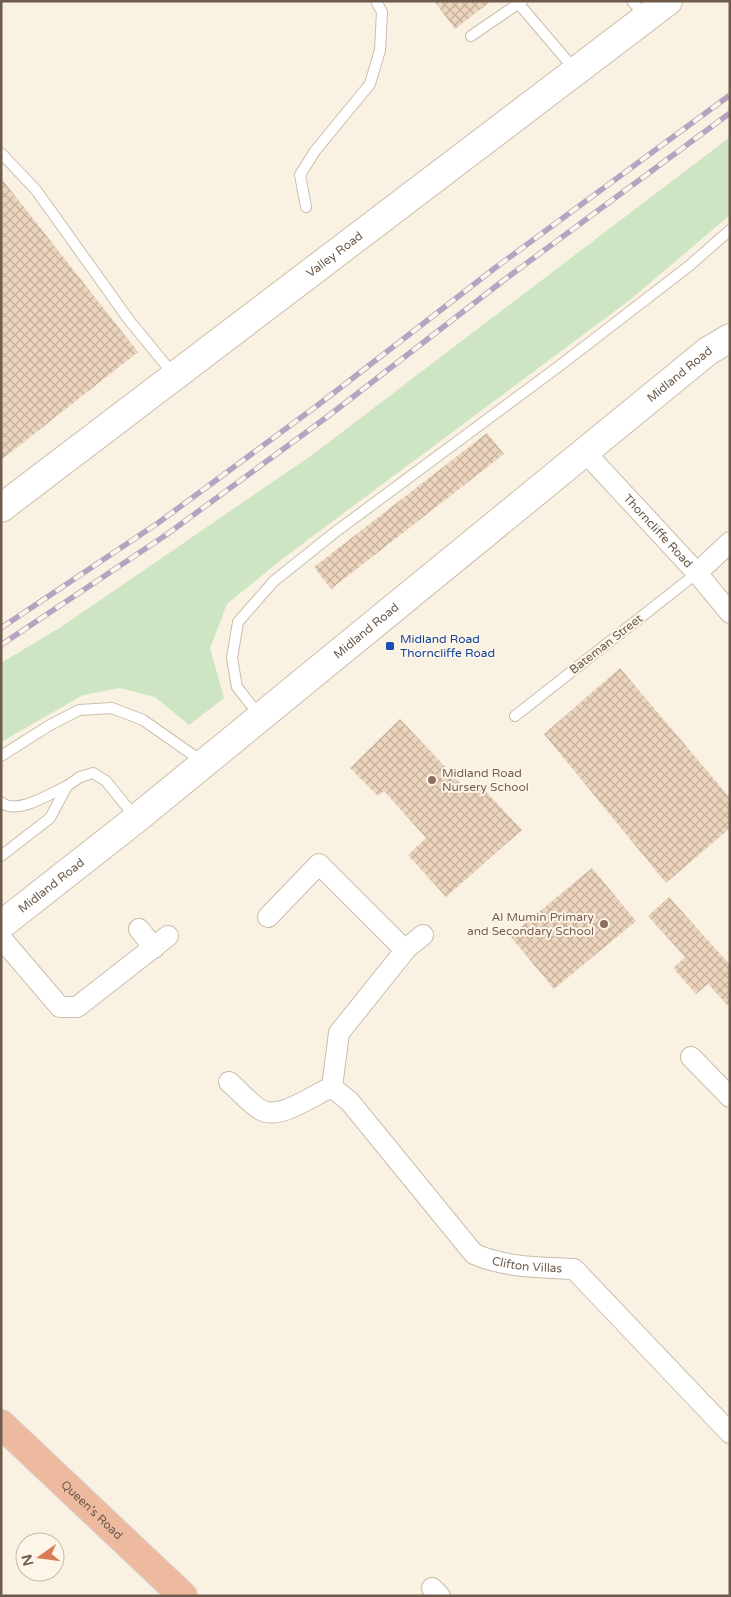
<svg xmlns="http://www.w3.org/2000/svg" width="731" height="1597" viewBox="0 0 731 1597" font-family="'Varela Round',sans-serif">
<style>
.grass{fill:#cde5c3}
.building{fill:url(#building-cross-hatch)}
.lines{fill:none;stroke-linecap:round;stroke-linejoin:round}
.lane-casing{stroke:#cbbdad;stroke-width:12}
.street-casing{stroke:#cbbdad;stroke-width:22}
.secondary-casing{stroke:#cebdab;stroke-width:30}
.highway-casing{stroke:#d9d4d0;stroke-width:30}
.lane{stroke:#fff;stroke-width:10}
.street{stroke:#fff;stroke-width:20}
.secondary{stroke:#fff;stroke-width:28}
.highway{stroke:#eeba9f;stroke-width:28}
.rail-casing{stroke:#b6a3c1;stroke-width:5.5}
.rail{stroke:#fdf6e8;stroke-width:4;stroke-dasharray:11;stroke-linecap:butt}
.transit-dot{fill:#1a4fb4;stroke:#fdf6e8;stroke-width:2}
.education-dot{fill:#8d6e63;stroke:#fdf6e8;stroke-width:2}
.labels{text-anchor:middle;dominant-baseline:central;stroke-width:4;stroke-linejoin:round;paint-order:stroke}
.street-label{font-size:12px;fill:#6e5b4b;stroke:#fdf6e8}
.transit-label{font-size:12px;fill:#164399;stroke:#fdf6e8;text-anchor:start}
.education-label{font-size:12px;fill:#785e54;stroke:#fdf6e8;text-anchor:start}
</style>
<defs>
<pattern id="building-cross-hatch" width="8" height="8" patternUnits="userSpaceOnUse" patternTransform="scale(1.25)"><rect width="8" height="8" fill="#ecd4bd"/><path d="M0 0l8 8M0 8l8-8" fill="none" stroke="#c3af9c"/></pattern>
</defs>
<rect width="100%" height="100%" fill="#f9f2e2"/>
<path class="grass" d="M730,137v78l-99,84 -349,260 -55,45 -17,44 14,50 -35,27 -34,-28 -35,-9 -37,7 -82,47v-79l60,-36 251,-172z"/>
<g class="building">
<path d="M434,1h57l-36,28z"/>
<path d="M1,178l137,174 -137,108z"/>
<path d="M487,433l17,21 -173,135 -17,-22z"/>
<path d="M620,668l110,130v30l-64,55 -122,-149z"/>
<path d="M400,719l66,70 12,-6 44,47 -76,67 -38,-42 18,-17 -42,-47 -6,5 -28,-28z"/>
<path d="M592,868l44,53 -82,68 -44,-53z"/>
<path d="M669,897l61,68v40l-2,1 -20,-22 -12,10 -23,-26 12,-11 -37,-41z"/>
</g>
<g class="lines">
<g class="lane-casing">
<g id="lane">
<path d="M632,1l13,15"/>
<path d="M519,4l56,66"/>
<path d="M471,36l51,-35"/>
<path d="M1,153l35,37 93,130 45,55"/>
<path d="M306,207l-6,-32 15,-24 55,-67 10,-34 2,-38 -6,-11"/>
<path d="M259,715l-22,-28 -5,-29 6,-36 36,-41 60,-48 224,-166 131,-101 41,-36"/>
<path d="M515,716l182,-143"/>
<path d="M1,756l49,-31 29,-15 33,-2 31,12 60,42"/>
<path d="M1,802c16,14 50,-9 66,-16"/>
<path d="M1,856l49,-38 17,-32 13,-9 13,-4 13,8 29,36"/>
</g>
</g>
<g class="street-casing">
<g id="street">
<path id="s1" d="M584,451l113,122 33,40"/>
<path d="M697,573l33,-31"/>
<path d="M268,917l51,-53 86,86"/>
<path d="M139,929l15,19"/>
<path d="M1,938l59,69h17l91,-71"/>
<path d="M691,1057l39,40"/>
<path id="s2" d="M229,1082c9,7 23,24 32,28 19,11 53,-16 71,-23l18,15 124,152c33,14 65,13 100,15l156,164"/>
<path d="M332,1087l7,-54 68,-85 16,-13"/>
<path d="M432,1588l8,8"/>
</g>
</g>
<g class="secondary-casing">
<g id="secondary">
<path id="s3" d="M1,508l667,-507"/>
<path id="s4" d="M1,925l135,-106 572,-468 22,-13"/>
</g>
</g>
<g class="highway-casing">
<g id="highway">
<path id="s5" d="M1,1424l182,172"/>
</g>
</g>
<use href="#lane" class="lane"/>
<use href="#street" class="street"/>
<use href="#secondary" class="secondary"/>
<use href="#highway" class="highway"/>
<g class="rail-casing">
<g id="rail">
<path d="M1,628l157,-105 160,-118 177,-137 235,-173"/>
<path d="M1,645l165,-110 161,-118 177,-137 226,-167"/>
</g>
</g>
<use href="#rail" class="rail"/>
</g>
<rect class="transit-dot" x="385" y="641" width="10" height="10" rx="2.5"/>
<g class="education-dot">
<circle cx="432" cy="780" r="5"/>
<circle cx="604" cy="924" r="5"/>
</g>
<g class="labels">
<g class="street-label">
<text stroke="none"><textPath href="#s3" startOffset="419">Valley Road</textPath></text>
<text stroke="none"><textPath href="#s4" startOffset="874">Midland Road</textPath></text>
<text stroke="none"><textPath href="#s1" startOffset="109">Thorncliffe Road</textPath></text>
<text stroke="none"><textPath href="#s4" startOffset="469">Midland Road</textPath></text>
<text transform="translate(606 644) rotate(-38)">Bateman Street</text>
<text stroke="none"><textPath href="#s4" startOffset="64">Midland Road</textPath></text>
<text stroke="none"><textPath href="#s2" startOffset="394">Clifton Villas</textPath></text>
<text stroke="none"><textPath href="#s5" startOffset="125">Queen's Road</textPath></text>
</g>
<g class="transit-label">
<text x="400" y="639">Midland Road<tspan x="400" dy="14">Thorncliffe Road</tspan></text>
</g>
<g class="education-label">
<text x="442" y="773">Midland Road<tspan x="442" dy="14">Nursery School</tspan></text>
<text x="594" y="917" text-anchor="end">Al Mumin Primary<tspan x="594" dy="14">and Secondary School</tspan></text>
</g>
</g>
<rect width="731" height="1597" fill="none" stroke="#6e5b4b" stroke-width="5"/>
<g transform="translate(40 1557) rotate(256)"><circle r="24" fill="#fdf6e8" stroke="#c4b8a9"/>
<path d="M0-4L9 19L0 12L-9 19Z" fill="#d77c53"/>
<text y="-8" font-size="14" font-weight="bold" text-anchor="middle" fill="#6e5b4b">N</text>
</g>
</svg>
